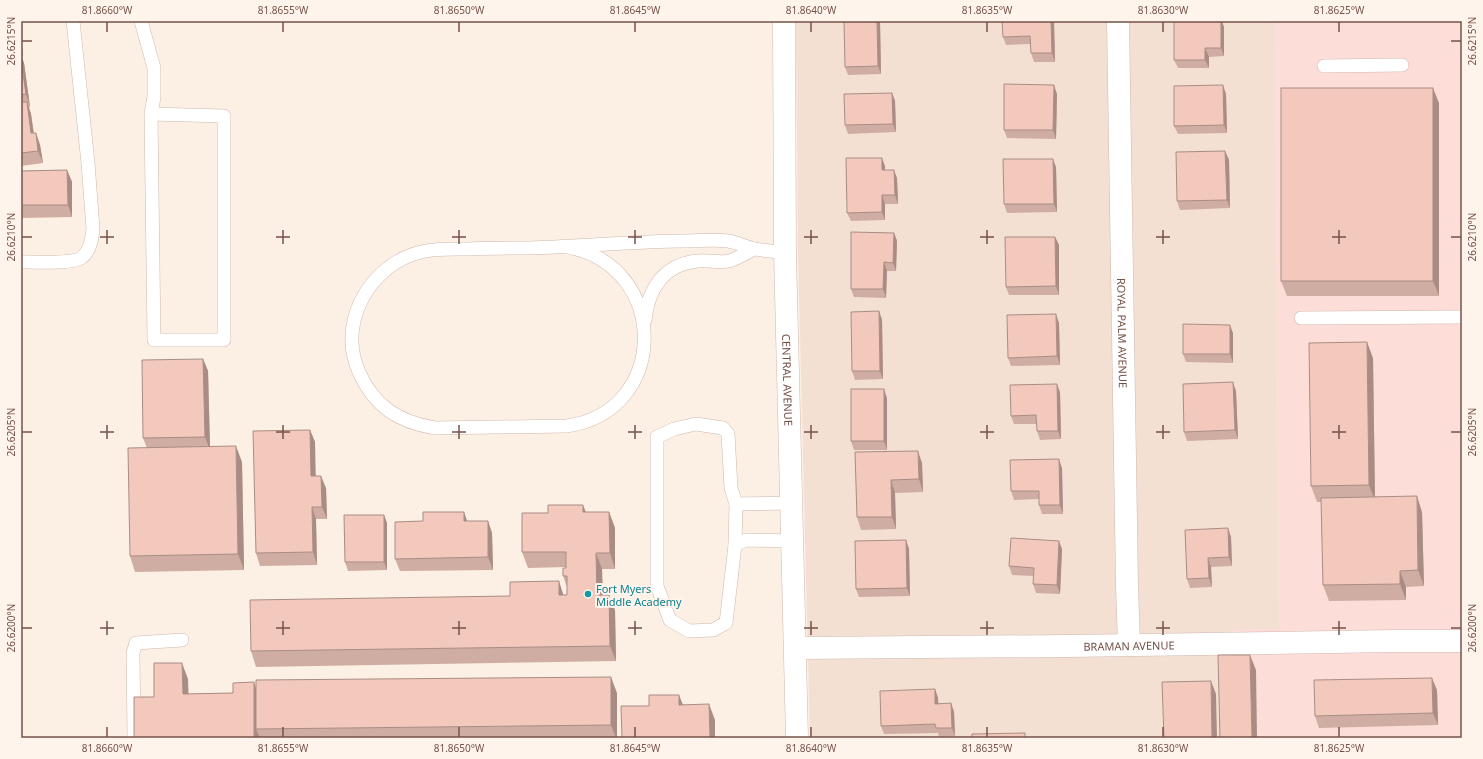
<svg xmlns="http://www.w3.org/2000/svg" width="1483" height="759" viewBox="0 0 1483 759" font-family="'Noto Sans',sans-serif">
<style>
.residential{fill:#f4e0d3}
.commercial{fill:#fdddd8}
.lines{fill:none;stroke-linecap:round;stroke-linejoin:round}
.service-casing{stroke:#d0b8ad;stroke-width:14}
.minor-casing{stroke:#d0b8ad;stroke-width:23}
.tertiary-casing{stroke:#d0b8ad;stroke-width:23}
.service{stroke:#fff;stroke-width:13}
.minor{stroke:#fff;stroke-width:22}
.tertiary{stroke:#fff;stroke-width:22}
.wall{fill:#d0ada2}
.shaded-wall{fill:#a98d84}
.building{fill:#f2c9bc;stroke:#a98d84}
.ticks{fill:none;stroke:#755249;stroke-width:1.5}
.culture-dot{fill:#0f9aa8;stroke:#fff4eb;stroke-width:1.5}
.labels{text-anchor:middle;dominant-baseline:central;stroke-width:4;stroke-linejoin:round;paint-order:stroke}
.street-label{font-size:11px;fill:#755249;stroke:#fff4eb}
.culture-label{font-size:11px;fill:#0d838f;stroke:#fff4eb;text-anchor:start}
.neatline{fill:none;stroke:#755249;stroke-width:1.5}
.ticks-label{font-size:10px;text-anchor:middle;fill:#755249}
</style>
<rect width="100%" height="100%" fill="#fcefe4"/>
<path class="residential" d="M796,21h479l4,608 -44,109h-425l-12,-486z"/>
<path class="commercial" d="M1275,21h187v717h-227l-3,-108 47,-1z"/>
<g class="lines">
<g class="service-casing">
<g id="service">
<path d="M141,21l13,47v29l-3,17 3,226h70v-224l-73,-2"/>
<path d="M1324,66l78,-1"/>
<path d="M568,247c103,20 101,166 -2,179l-131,2c-37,-6 -61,-22 -76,-56 -21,-46 7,-100 52,-117 19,-7 39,-6 58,-6 20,-1 40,-1 60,-1 52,-1 103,-7 155,-7 14,0 30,-2 44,0 9,1 17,6 27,8 10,2 20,2 30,4"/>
<path d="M21,262c12,0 51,2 60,-4 9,-6 11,-19 12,-29l-5,-66 -15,-142"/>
<path d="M1301,318l161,-1"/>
<path d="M645,320c3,-31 19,-56 53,-59 10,-1 21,2 31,0 8,-2 17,-8 25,-12"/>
<path d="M792,503l-56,1 -5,-16 -3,-54 -5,-6 -27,-4 -22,5 -17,8v149l13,34 19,11 24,-1 13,-7 9,-78 11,-5 47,1"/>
<path d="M735,545l1,-41"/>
<path d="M134,738l-1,-85 3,-10 46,-3"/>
</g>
</g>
<g class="minor-casing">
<g id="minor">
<path id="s1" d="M1118,21l9,564 2,60"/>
<path id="s2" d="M796,648l273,-2 325,-5h68"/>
</g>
</g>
<g class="tertiary-casing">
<g id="tertiary">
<path id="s3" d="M784,21l1,232 12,485"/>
</g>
</g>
<use href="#service" class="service"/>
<use href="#minor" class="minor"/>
<use href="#tertiary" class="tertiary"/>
</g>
<g class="wall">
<path d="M844,21h36l1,53 -33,1 -3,-8z"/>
<path d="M1002,21h52l1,41h-21l-3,-9v-9l-25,1 -3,-8z"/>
<path d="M1224,27v29l-15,1v11h-31l-4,-8z"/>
<path d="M21,40l2,16h-2l3,7 6,44h-1l2,7 3,19h2l4,12 3,18 -22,3z"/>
<path d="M892,93l3,8 1,31 -48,2 -3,-9z"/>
<path d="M1057,94l-1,45 -49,-1 -3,-8z"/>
<path d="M1226,94l1,39 -49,1 -4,-8z"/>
<path d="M1439,103v193h-152l-6,-15z"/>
<path d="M1225,151l4,9 1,48 -50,2 -3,-9z"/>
<path d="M885,166v4l12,8 1,26h-13v16l-34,1 -4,-8z"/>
<path d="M1056,167l1,45 -50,1 -3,-9z"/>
<path d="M67,170l5,12v35l-51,1v-47z"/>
<path d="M894,233l3,8 -1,30h-9l-1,27 -32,-1 -3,-8z"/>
<path d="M1055,237l4,8v50h-50l-3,-8z"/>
<path d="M879,311l3,9 1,59 -28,1 -3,-9z"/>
<path d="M1059,323l1,42 -49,1 -3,-8z"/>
<path d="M1233,333v30l-47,-1 -3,-8z"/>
<path d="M1373,358l2,139 47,15 2,74 -18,1v13l-77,1 -6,-16 -2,-83h-4l-6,-16z"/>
<path d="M203,359l5,12 2,75 32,16 2,108 -109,2 -5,-16 17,-108 -4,-10z"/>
<path d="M1236,391l2,48 -51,2 -3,-9z"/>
<path d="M1060,392l1,47 -21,1 -3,-9v-7h-23l-3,-8z"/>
<path d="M887,398v52h-33l-3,-9z"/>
<path d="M310,430l5,12v34l11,12 1,31h-11l1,46 -57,1 -4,-13z"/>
<path d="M855,452l67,11 1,29 -28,1 1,36 -35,1 -4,-13z"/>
<path d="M1062,468l1,46h-21l-3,-9v-6l-25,1 -3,-9z"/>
<path d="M464,512l3,9h21l4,12 1,37 -93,1 -5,-12 28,-38z"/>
<path d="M609,512l6,16v41h-13l1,26 12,15 1,51 -360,6 -5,-16 313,-56h3v-8l-4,-11 3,-9 -38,1 -6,-16 26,-39z"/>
<path d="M384,515l3,8v47l-39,1 -3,-9z"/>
<path d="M1185,530l46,7 1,29 -21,1 1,20 -22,1 -3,-9z"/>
<path d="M906,540l3,9 1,47 -51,1 -3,-8z"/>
<path d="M1062,549l-2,45 -24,-1 -3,-9 1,-8 -22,-1 -3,-9z"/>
<path d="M188,679v15l45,-1 21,-11 2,7 361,4v45h-483l20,-41z"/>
<path d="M935,689l3,9v6l13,-1 3,9 1,24 -16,1 -1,-4 -54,1 -3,-8z"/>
<path d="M1437,690l1,35 -119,3 -4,-12z"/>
</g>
<g class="shaded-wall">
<path d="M877,21h3l1,53 -3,-8z"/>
<path d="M1051,21h3l1,41 -3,-9z"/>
<path d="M1221,21h1l2,6v29l-3,-8z"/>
<path d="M21,40l2,16 -2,-6z"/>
<path d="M1205,48l4,9v11l-4,-8z"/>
<path d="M21,55l3,8 6,44 -4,-13 -5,-34z"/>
<path d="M1054,85l3,9 -1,45 -3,-9z"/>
<path d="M1223,85l3,9 1,39 -3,-8z"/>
<path d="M1433,88l6,15v193l-6,-15z"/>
<path d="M892,93l3,8 1,31 -3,-8z"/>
<path d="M27,102l4,12 4,31 -4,-12z"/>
<path d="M36,133l4,12 3,18 -5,-12z"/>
<path d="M1225,151l4,9 1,48 -3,-8z"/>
<path d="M882,158l3,8v13l-3,-9z"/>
<path d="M1053,159l3,8 1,45 -3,-8z"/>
<path d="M67,170l5,12v35l-4,-12z"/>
<path d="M894,170l3,8 1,26 -3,-9z"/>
<path d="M882,195l3,9v16l-3,-8z"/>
<path d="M894,233l3,8 -1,30 -3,-8z"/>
<path d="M1055,237l4,8v50l-3,-9z"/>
<path d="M884,262l3,9 -1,27 -3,-9z"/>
<path d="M879,311l3,9 1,59 -3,-8z"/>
<path d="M1056,314l3,9 1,42 -3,-9z"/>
<path d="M1230,325l3,8v30l-3,-9z"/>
<path d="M1367,342l6,16 2,143 -6,-16z"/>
<path d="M203,359l5,12 2,79 -5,-13z"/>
<path d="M1233,382l3,9 2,48 -3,-9z"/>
<path d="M1057,384l3,8 1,47 -3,-8z"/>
<path d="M884,389l3,9v52l-3,-9z"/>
<path d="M310,430l5,12 1,46 -5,-12z"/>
<path d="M236,446l6,16 2,108 -6,-16z"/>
<path d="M918,451l4,12 1,29 -4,-13z"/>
<path d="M1059,459l3,9 1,46 -3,-9z"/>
<path d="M321,476l5,12 1,31 -5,-12z"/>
<path d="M891,480l4,13 1,36 -4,-12z"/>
<path d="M1417,496l5,16 2,74 -6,-16z"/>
<path d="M583,505l6,15 -6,-8z"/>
<path d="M312,507l4,12 1,46 -4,-13z"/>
<path d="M464,512l4,12 -4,-3z"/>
<path d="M609,512l6,16v41l-5,-16z"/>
<path d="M384,515l3,8v47l-3,-8z"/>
<path d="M488,521l4,12 1,37 -5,-13z"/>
<path d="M1228,528l3,9 1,29 -3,-9z"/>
<path d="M906,540l3,9 1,47 -3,-8z"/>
<path d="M1059,541l3,8 -2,45 -3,-9z"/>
<path d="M596,553l6,16 1,42 -6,-16z"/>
<path d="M1208,558l3,9 1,20 -3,-9z"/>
<path d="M1400,571l6,16v13l-6,-16z"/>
<path d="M559,581l5,16 -5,-2z"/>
<path d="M609,595l6,15 1,51 -6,-15z"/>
<path d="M1250,655l6,15 1,68h-5z"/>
<path d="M182,663l6,16 1,31 -6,-16z"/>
<path d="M611,677l6,16v45h-1l-5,-13z"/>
<path d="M1432,678l5,12 1,35 -5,-12z"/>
<path d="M1211,681l5,13 1,44h-5z"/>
<path d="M254,682l5,16 -3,31 4,9h-6z"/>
<path d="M935,689l3,9 1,14 -4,-8z"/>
<path d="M679,695l6,15 -6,-5z"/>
<path d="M951,703l3,9 1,24 -3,-8z"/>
<path d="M709,704l6,16v18h-5z"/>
</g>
<g class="building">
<path d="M844,21h33l1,45 -33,1z"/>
<path d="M1002,21h49l1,32h-21l-1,-17 -27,1z"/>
<path d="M1174,21h47v27h-16v12h-31z"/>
<path d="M21,60l5,34 -5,1z"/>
<path d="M1004,84l50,1 -1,45h-49z"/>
<path d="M1223,85l1,40 -50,1v-40z"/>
<rect x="1281" y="88" width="152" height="193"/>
<path d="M892,93l1,31 -48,1 -1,-31z"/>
<path d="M21,102h6l4,31h5l2,18 -17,2z"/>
<path d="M1225,151l2,49 -50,1 -1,-49z"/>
<path d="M846,158h36v12h12l1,25h-13v17l-35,1z"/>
<path d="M1003,159h50l1,45h-50z"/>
<path d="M67,170l1,35h-47v-34z"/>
<path d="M851,232l43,1 -1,30 -9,-1 -1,27h-32z"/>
<path d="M1005,237h50l1,49 -50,1z"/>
<path d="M879,311l1,60h-28l-1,-59z"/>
<path d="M1056,314l1,42 -49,2 -1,-43z"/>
<path d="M1183,324l47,1v29h-47z"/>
<path d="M1367,342l2,143 -58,1 -2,-143z"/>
<path d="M203,359l2,78 -62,1 -1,-78z"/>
<path d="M1233,382l2,48 -51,2 -1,-48z"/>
<path d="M1057,384l1,47h-21l-1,-16 -25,1 -1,-31z"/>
<rect x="851" y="389" width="33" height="52"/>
<path d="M310,430l1,46h10l1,31h-10l1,45 -57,1 -3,-122z"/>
<path d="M236,446l2,108 -108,2 -2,-108z"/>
<path d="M918,451l1,28 -28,1 1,37h-35l-2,-65z"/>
<path d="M1059,459l1,46h-21v-14h-28l-1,-31z"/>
<path d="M1417,496l1,74 -18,1v13l-77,1 -2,-87z"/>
<path d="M548,505h35v7h26l1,41h-14l1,42h12l1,51 -359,5 -1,-51 260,-4v-14l49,-1v14h8v-19h-4v-8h3v-16h-44v-39h26z"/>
<path d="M423,512h41v9h24v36l-93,2v-37l28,-1z"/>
<path d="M344,515h40v47h-39z"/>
<path d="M1228,528l1,29 -21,1 1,20 -22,1 -2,-49z"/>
<path d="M1011,538l48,3 -2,44 -24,-1 1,-16 -25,-2z"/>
<path d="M906,540l1,48 -51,1 -1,-48z"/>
<path d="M1218,655h32l2,83h-32z"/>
<path d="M154,663h28l1,31 50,-1v-10l21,-1v56h-120v-41h20z"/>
<path d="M611,677v48l-355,4v-49z"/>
<path d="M1432,678l1,35 -118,3 -1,-36z"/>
<path d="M1211,681l1,57h-48l-2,-56z"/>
<path d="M935,689v15l16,-1 1,25h-16l-1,-4 -54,2 -1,-35z"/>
<path d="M649,695h30v10l30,-1 1,34h-88l-1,-32h28z"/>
<path d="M1025,733v5h-53v-4z"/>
</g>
<path class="ticks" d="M107,22v10M283,22v10M459,22v10M635,22v10M811,22v10M987,22v10M1163,22v10M1339,22v10M22,41h10M1451,41h10M107,230v14M283,230v14M459,230v14M635,230v14M811,230v14M987,230v14M1163,230v14M1339,230v14M22,237h10M100,237h14M276,237h14M452,237h14M628,237h14M804,237h14M980,237h14M1156,237h14M1332,237h14M1451,237h10M107,425v14M283,425v14M459,425v14M635,425v14M811,425v14M987,425v14M1163,425v14M1339,425v14M22,432h10M100,432h14M276,432h14M452,432h14M628,432h14M804,432h14M980,432h14M1156,432h14M1332,432h14M1451,432h10M107,621v14M283,621v14M459,621v14M635,621v14M811,621v14M987,621v14M1163,621v14M1339,621v14M22,628h10M100,628h14M276,628h14M452,628h14M628,628h14M804,628h14M980,628h14M1156,628h14M1332,628h14M1451,628h10M107,727v10M283,727v10M459,727v10M635,727v10M811,727v10M987,727v10M1163,727v10M1339,727v10"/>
<circle class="culture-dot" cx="588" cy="594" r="4"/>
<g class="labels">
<g class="street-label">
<text stroke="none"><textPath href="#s1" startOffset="312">ROYAL PALM AVENUE</textPath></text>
<text stroke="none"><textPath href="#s3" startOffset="359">CENTRAL AVENUE</textPath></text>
<text stroke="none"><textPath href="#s2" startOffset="333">BRAMAN AVENUE</textPath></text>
</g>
<g class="culture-label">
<text x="596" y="588">Fort Myers<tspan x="596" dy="13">Middle Academy</tspan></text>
</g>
</g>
<rect width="1483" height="759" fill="none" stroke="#fff4eb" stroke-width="44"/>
<rect x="22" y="22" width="1439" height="715" class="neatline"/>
<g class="ticks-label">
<text x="107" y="14">81.8660°W</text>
<text x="283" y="14">81.8655°W</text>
<text x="459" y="14">81.8650°W</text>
<text x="635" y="14">81.8645°W</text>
<text x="811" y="14">81.8640°W</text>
<text x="987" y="14">81.8635°W</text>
<text x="1163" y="14">81.8630°W</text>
<text x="1339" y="14">81.8625°W</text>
<text transform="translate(11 41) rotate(-90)" y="4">26.6215°N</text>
<text transform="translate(1472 41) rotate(-90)" y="4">26.6215°N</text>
<text transform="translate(11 237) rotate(-90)" y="4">26.6210°N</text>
<text transform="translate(1472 237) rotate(-90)" y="4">26.6210°N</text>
<text transform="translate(11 432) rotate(-90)" y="4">26.6205°N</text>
<text transform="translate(1472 432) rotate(-90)" y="4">26.6205°N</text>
<text transform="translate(11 628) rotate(-90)" y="4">26.6200°N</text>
<text transform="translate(1472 628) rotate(-90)" y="4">26.6200°N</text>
<text x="107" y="752">81.8660°W</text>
<text x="283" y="752">81.8655°W</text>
<text x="459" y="752">81.8650°W</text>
<text x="635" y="752">81.8645°W</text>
<text x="811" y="752">81.8640°W</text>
<text x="987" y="752">81.8635°W</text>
<text x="1163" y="752">81.8630°W</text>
<text x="1339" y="752">81.8625°W</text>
</g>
</svg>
